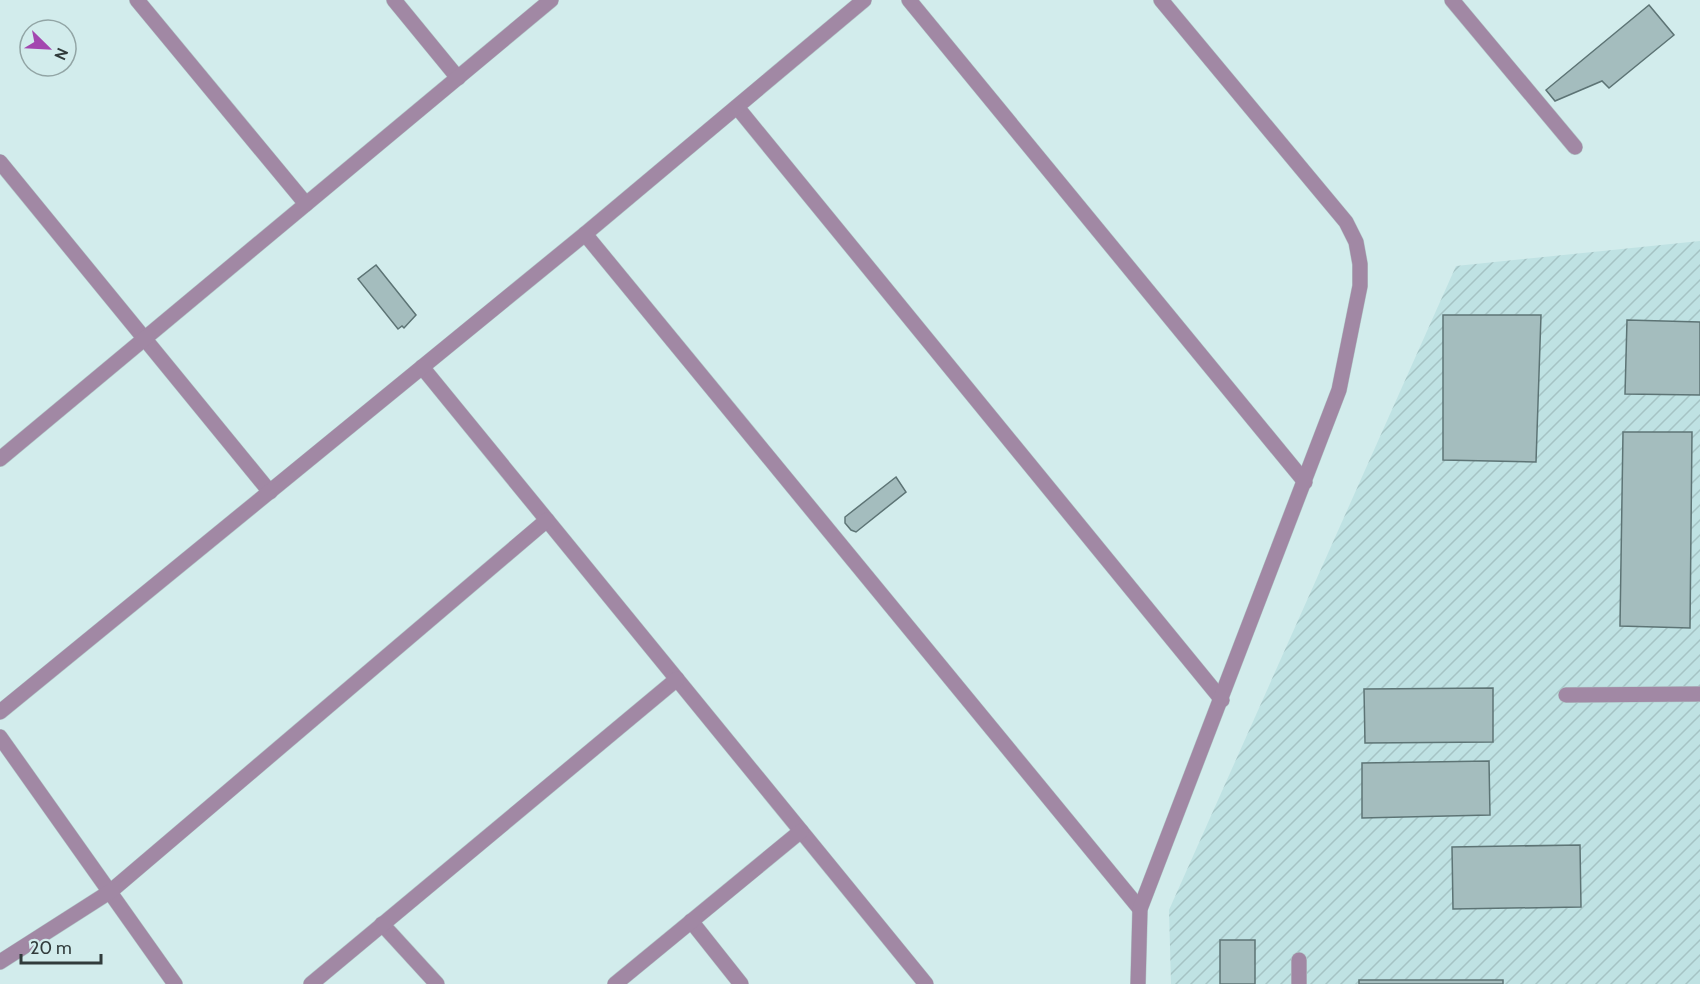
<svg xmlns="http://www.w3.org/2000/svg" width="1700" height="984" viewBox="0 0 1700 984" font-family="Cabin,sans-serif">
<style>
.industrial{fill:url(#industrial-furrows)}
.building{fill:#a4bdbe;stroke:#5d7475;stroke-width:1.5}
.lines{fill:none;stroke-linecap:round;stroke-linejoin:round}
.minor-casing{stroke:#b2c9c9;stroke-width:16}
.minor{stroke:#a188a4;stroke-width:15}
</style>
<defs>
<pattern id="industrial-furrows" width="10" height="10" patternUnits="userSpaceOnUse" patternTransform="scale(1.5)"><rect width="10" height="10" fill="#bfe2e3"/><path d="M-1 1l2-2M0 10L10 0M9 11l2-2" fill="none" stroke="#a5c3c4"/></pattern>
</defs>
<rect width="100%" height="100%" fill="#d2ecec"/>
<path class="industrial" d="M1700,241v743h-529l-2,-74 287,-644z"/>
<g class="building">
<path d="M1649,5l25,30 -65,53 -7,-7 -47,20 -9,-11z"/>
<path d="M376,265l40,50 -12,13 -2,-2 -4,3 -40,-50z"/>
<path d="M1443,315h98l-5,147 -93,-2z"/>
<path d="M1627,320l73,2v73l-75,-1z"/>
<path d="M1623,432h69l-2,196 -70,-2z"/>
<path d="M896,477l10,15 -50,40 -5,-2 -6,-7v-6z"/>
<path d="M1493,688v54l-128,1 -1,-54z"/>
<path d="M1489,761l1,54 -128,3v-55z"/>
<path d="M1580,845l1,62 -128,2 -1,-62z"/>
<rect x="1220" y="940" width="35" height="44"/>
<rect x="1359" y="980" width="144" height="4"/>
</g>
<g class="lines">
<g class="minor-casing">
<g id="minor">
<path d="M137,0l169,204"/>
<path d="M394,0l64,78"/>
<path d="M909,0l396,482"/>
<path d="M1452,0l123,147"/>
<path d="M737,107l485,593"/>
<path d="M0,162l270,330"/>
<path d="M585,234l555,675"/>
<path d="M422,367l504,617"/>
<path d="M0,459l551,-459"/>
<path d="M1566,695l134,-1"/>
<path d="M0,712l585,-478 279,-234"/>
<path d="M0,737l175,247"/>
<path d="M691,921l50,63"/>
<path d="M382,924l55,60"/>
<path d="M1299,960v24"/>
<path d="M0,962l111,-71 436,-371"/>
<path d="M311,984l366,-305"/>
<path d="M615,984l186,-153"/>
<path d="M1138,984l2,-75 199,-519 21,-104v-22l-4,-22 -10,-20 -185,-222"/>
</g>
</g>
<use href="#minor" class="minor"/>
</g>
<g transform="translate(48 48) rotate(114)"><circle r="28" fill="#d2ecec" stroke="#92a5a5" stroke-width="1.5"/>
<path d="M0-4.5L10 22L0 15L-10 22Z" fill="#a346af"/>
<text y="-9" font-size="16" font-weight="bold" text-anchor="middle" fill="#313b3b">N</text>
</g>
<path d="M21 954v9h80v-9" fill="none" stroke="#313b3b" stroke-width="3"/>
<text x="30" y="954" font-size="18" fill="#313b3b" stroke="#d2ecec" stroke-width="4.5" paint-order="stroke">20 m</text>
</svg>
